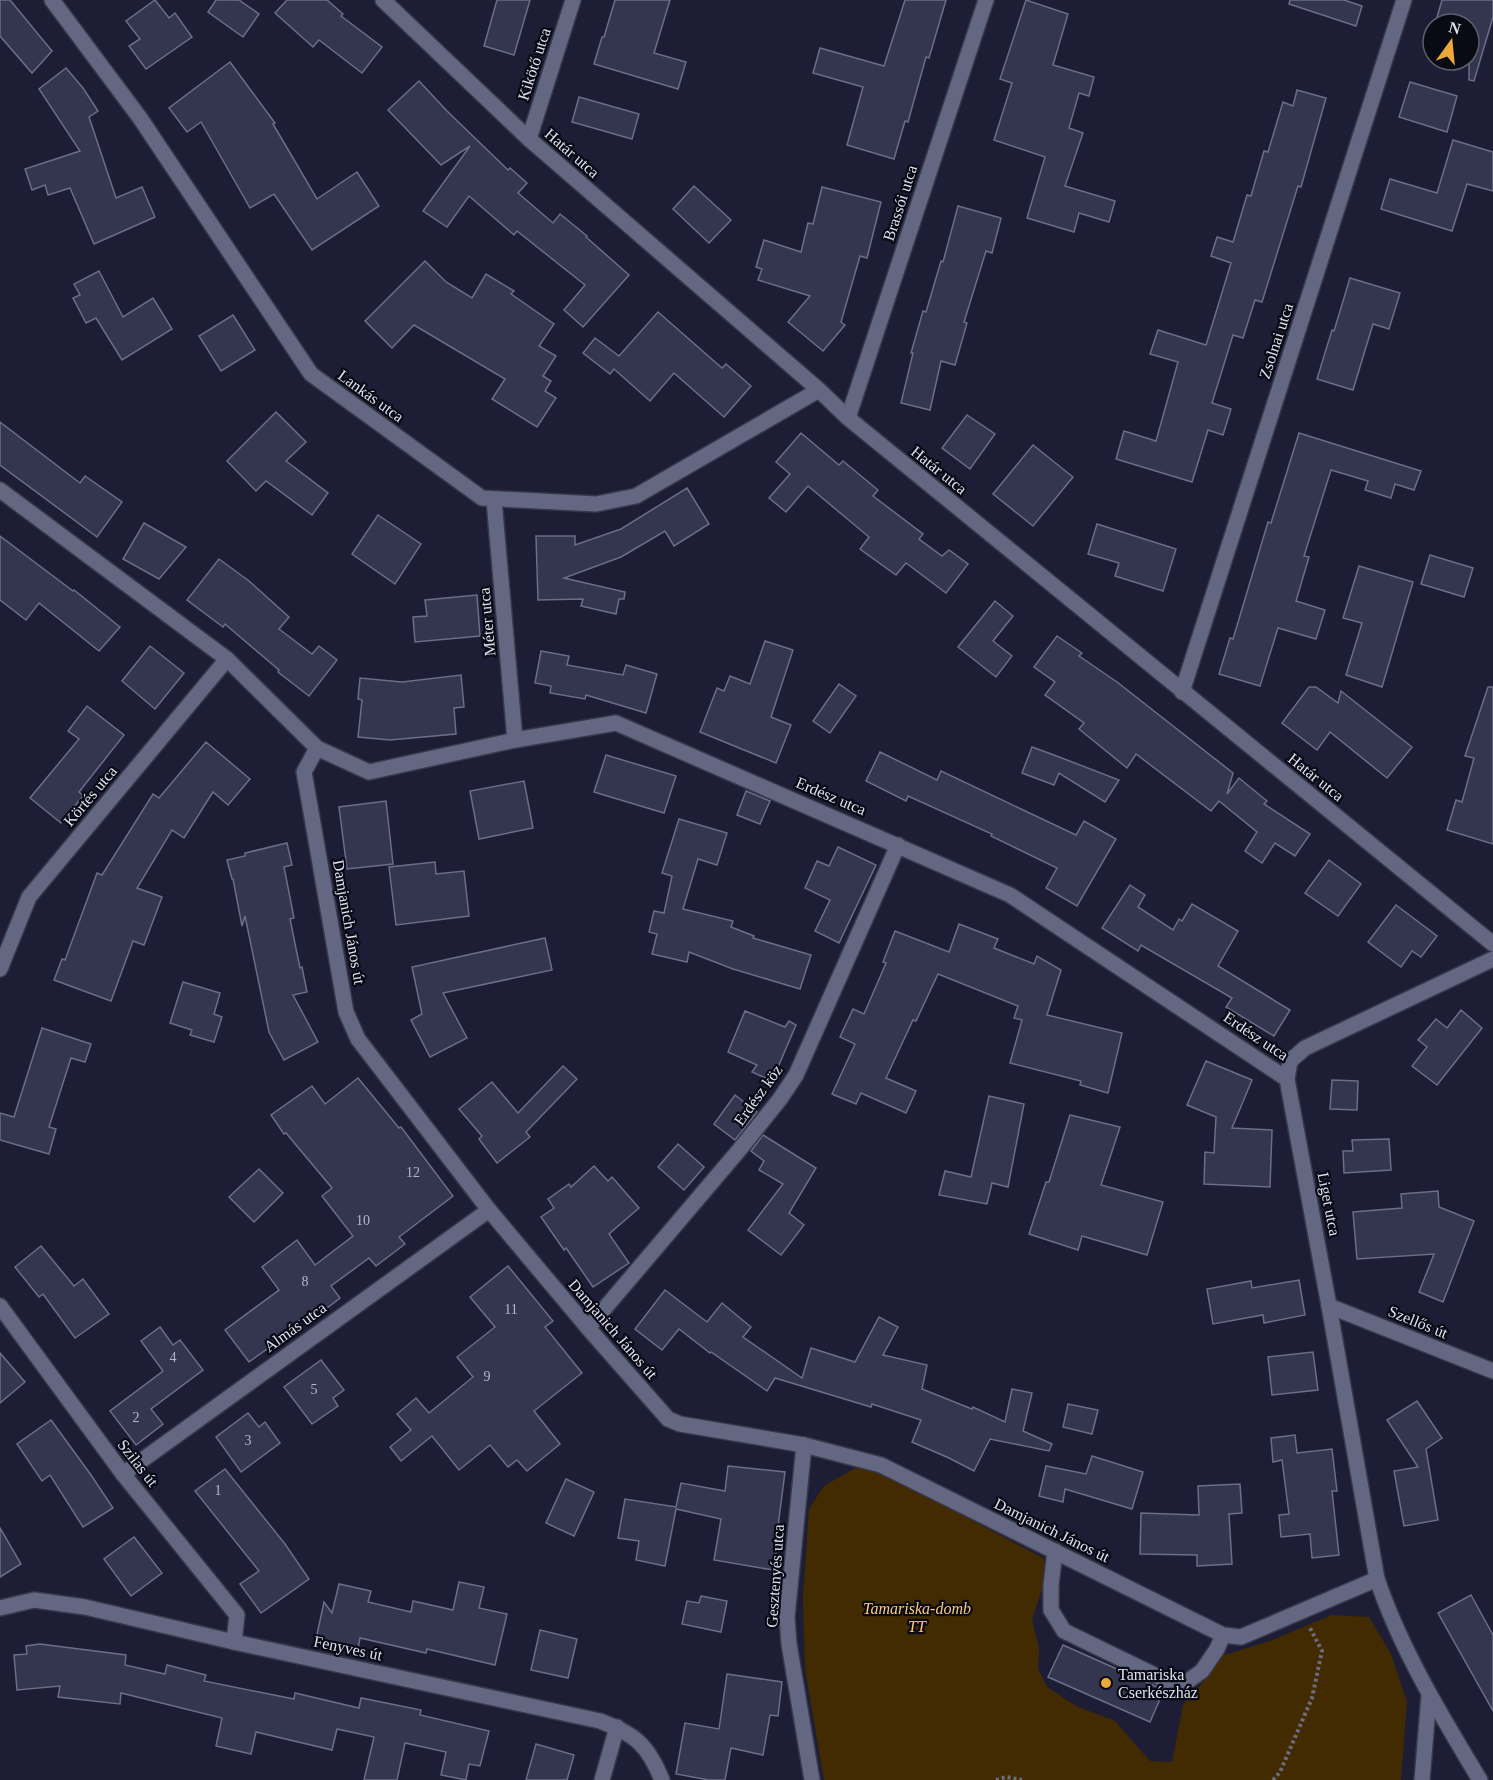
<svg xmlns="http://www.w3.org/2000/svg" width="1493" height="1780" viewBox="0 0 1493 1780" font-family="Georgia,serif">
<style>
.green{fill:#432b01}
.building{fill:#34364f;stroke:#6b6d89;stroke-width:1.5}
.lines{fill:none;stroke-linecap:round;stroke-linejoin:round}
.minor-casing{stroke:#37384b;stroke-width:18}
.path{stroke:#6b6c80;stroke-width:4;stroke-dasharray:3 3;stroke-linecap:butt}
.minor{stroke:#646782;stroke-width:15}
.poi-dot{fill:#eba939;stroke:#090a14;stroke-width:2}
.labels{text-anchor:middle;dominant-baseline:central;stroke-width:4.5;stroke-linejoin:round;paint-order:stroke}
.number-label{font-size:14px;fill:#b4b6c8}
.street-label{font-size:16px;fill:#dee0f0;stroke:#090a14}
.park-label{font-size:16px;font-style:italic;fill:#fcc97d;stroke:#090a14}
.poi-label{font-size:16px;fill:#dee0f0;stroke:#090a14;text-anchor:start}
</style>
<rect width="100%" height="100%" fill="#1d1e35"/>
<path class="green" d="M859,1466l14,2 170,90 5,13 -16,48 7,29 -1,21 9,18 29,19 39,15 35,40 22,1 11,-57 25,-29 10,-19 52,-16 62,-26 37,2 22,37 16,48 -6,78h-577l-19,-111 -2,-71 6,-89 15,-23z"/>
<g class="building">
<path d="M0,0h10l42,51 -20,22 -32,-37z"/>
<path d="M155,0l14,18 6,-5 17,24 -46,32 -17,-23 11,-7 -14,-18z"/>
<path d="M216,0h23l20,14 -16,23 -35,-25z"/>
<path d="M287,0h40l16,14 -2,2 41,31 -20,26 -43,-33 -6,7 -38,-34z"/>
<path d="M497,0h33l-16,55 -30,-9z"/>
<path d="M615,0h55l-16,53 32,9 -8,27 -84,-25 8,-27h2z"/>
<path d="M905,0h41l-17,58 -3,-1 -18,65 -3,-1 -11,38 -47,-14 16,-58 -50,-14 7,-25 64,18z"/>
<path d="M1026,0l42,14 -15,51 41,12 -5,19 -10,-3 -10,35 14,5 -18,53 50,15 -6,21 -30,-9 -5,19 -47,-14 18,-61 -51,-17 18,-57 -12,-4z"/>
<path d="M1290,0h54l18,6 -6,20 -67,-22z"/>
<path d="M1442,0h51v17l-19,64 -5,-1v-56h-34z"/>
<path d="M230,62l45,61 -2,1 44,75 40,-27 22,34 -67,44 -38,-56 -24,14 -49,-86 -14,10 -18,-24z"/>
<path d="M66,68l17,20 15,23 -9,6 27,81 26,-11 13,30 -61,27 -24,-56 -22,7 -3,-10 -13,5 -7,-21 55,-18 -41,-62z"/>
<path d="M419,81l28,30 61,59 2,-2 17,15 -9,10 35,30 7,-9 27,22 -1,1 43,38 -46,52 -19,-17 21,-25 -68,-54 -3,4 -45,-39 -22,31 -24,-16 47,-65 -29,19 -53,-55z"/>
<path d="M1410,82l47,14 -10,36 -48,-15z"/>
<path d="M1297,90l29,8 -25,89 -3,-1 -36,116 -7,-2 -12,38 -10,-3 -21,68 19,6 -8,26 -15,-5 -16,52 -76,-23 8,-28 32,10 22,-79 -28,-8 8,-24 48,15 25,-82 -20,-7 6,-19 16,5 14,-47 4,1 13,-45 4,1 15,-50 10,4z"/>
<path d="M579,97l60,17 -7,25 -60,-17z"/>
<path d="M1453,140l40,12v39l-26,-7 -15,47 -71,-22 9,-30 47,14z"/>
<path d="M694,186l37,34 -22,23 -36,-34z"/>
<path d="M822,187l59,15 -14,56 -7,-2 -19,66 4,3 -22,26 -35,-29 22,-26 -52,-16 4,-11 -6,-2 8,-27 37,12 7,-29 5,1z"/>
<path d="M958,206l43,12 -9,35 -6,-2 -22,71 3,1 -12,42 -14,-4 -11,49 -29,-7 12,-50h-2l12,-42 3,1 15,-51 2,1z"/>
<path d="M425,261l21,21 26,16 14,-24 28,17 -3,3 43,30 -15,22 17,10 -13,20 8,5 -6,10 11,7 -19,29 -45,-28 13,-20 -91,-54 -22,23 -27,-27z"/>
<path d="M99,271l24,46 30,-19 19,31 -50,31 -26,-42 -10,5 -13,-25 7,-3 -6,-11z"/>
<path d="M1350,278l50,15 -11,36 -16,-5 -20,66 -36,-11 15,-49 2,1z"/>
<path d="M658,312l64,56 4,-4 25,22 -27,31 -50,-44 -24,28 -36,-32 -4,5 -27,-21 12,-15 24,18z"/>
<path d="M233,315l22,35 -34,21 -22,-35z"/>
<path d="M276,412l30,30 -20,19 42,32 -16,22 -46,-34 -10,10 -29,-30z"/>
<path d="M967,415l28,19 -25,35 -28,-21z"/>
<path d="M0,422l80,61 5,-7 37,26 -25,35 -97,-72z"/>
<path d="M801,433l38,32 4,-4 35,29 -5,6 50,38 -4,5 23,17 7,-6 19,14 -22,29 -40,-30 -10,12 -36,-26 9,-12 -61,-51 -22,26 -17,-14 21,-24 -14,-12z"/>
<path d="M1299,433l122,38 -7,19 -19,-6 -4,14 -26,-8 3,-9 -37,-11 -27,86 5,1 -13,44 29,9 -9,29 -38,-11 -18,58 -41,-12 11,-36 3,1 35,-117 3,1z"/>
<path d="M1033,445l40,32 -40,49 -40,-32z"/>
<path d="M687,488l22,36 -35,22 -9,-15 -44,26 -57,21 61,14 -1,7h-5l-3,15 -35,-8 2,-7 -45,1 -2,-64h39v9l46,-16z"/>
<path d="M378,515l43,29 -26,40 -43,-30z"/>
<path d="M144,523l42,24 -27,32 -36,-20z"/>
<path d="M1097,524l79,25 -13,42 -48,-15 4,-13 -31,-9z"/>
<path d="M0,536l73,55 1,-1 46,37 -21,24 -60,-48 -13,17 -26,-20z"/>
<path d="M1430,555l43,13 -9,29 -43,-13z"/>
<path d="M219,559l30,22 40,36 -10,12 33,25 7,-8 18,14 -28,36 -31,-24 1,-2 -54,-46 -2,3 -36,-27z"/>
<path d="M1359,566l54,16 -31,105 -36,-12 16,-52 -19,-5z"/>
<path d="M477,595l3,41 -65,6 -2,-25 14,-1 -2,-16z"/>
<path d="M995,601l18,15 -20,25 19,15 -16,21 -38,-30z"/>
<path d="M1057,636l25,17 -3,3 38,26 116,91 -6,21 12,-16 28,23 -3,3 46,30 -15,22 -20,-13 -13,20 -17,-12 12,-19 -38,-31 -8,10 -75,-57 -9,14 -48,-39 5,-6 -39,-28 10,-13 -21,-15z"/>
<path d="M765,641l28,9 -22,67 20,8 -15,38 -76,-31 17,-44 7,3 6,-15 20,8z"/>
<path d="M150,646l34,27 -29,36 -33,-28z"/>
<path d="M541,651l28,5 -2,9 56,10 3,-10 31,9 -11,39 -60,-18 -1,4 -35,-6 1,-7 -16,-3z"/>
<path d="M461,675l3,32 -10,1 2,26 -66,6 -32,-3 4,-37 -4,-1 2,-21 42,4z"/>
<path d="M839,684l17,12 -26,37 -17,-12z"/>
<path d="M1309,687h7l22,16 3,-12 71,56 -25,31 -57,-46 -13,18 -35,-27z"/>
<path d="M1488,687h5v157l-46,-14 9,-30 6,2 12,-44 -9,-2z"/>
<path d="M87,706l37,29 -45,57 4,4 -22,27 -31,-25 49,-59 -11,-8z"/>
<path d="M206,742l44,37 -22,26 -15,-13 -29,46 -12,-8 -35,58 25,9 -18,48 -11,-4 -22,60 -57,-21 8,-21 3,1 32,-87 5,2 51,-81 6,4z"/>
<path d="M1032,747l22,8 65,25 -14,22 -46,-29 -5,12 -32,-12z"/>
<path d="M880,752l57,28 4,-9 135,64 8,-14 32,18 -39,67 -31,-18 11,-20 -66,-32 1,-2 -84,-38 -2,5 -40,-20z"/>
<path d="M606,755l70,21 -12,37 -70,-21z"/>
<path d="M524,781l9,47 -54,11 -9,-48z"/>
<path d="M746,791l24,10 -10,23 -23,-9z"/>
<path d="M386,801l7,63 -46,5 -8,-62z"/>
<path d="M679,819l48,14 -10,32 -19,-6 -15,50 50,12 -2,6 23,9 -1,2 58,17 -11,34 -67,-20 -44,-17 -2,10 -35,-8 5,-20 -8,-2 5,-21 10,2 8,-37 -10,-3z"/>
<path d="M287,843l5,22 -8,2 10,51 -4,1 10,49 2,-1 5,25 -14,3 25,47 -34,18 -15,-28 -24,-116 -3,10 -9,-47h-1l-5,-19 18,-4v-3z"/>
<path d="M838,847l38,18 -37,78 -24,-12 15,-31 -25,-12 12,-27 12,5z"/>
<path d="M1329,860l32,24 -23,32 -33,-23z"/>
<path d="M435,862l1,12 28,-3 5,45 -73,9 -7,-58z"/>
<path d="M1130,885l15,10 -7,12 35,23 6,-11 3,2 10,-17 46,27 -20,35 72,44 -16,26 -48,-29 6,-9 -91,-53 -3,6 -36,-23z"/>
<path d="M1396,905l41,31 -16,21 -9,-6 -11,16 -33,-25z"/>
<path d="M959,924l39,15 -4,9 40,16 3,-8 24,14 -14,45 75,18 -14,60 -28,-8 1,-4 -71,-18 12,-43 -8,-2 4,-12 -80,-32 -22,47 -3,-1 -27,58 30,13 -10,22 -45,-20 -5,11 -24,-10 23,-50 -15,-7 13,-28 11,5 22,-51 -3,-1 12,-31 54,21z"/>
<path d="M545,938l7,32 -109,23 24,45 -37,19 -19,-37 11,-6 -10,-47z"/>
<path d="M183,982l37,11 -6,21 8,3 -8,25 -24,-7 2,-5 -22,-7z"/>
<path d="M1461,1010l21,18 -45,57 -25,-19 15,-19 -9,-7 18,-21 11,9z"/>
<path d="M745,1011l40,16 4,-6 7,4 -24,56 -20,-9 5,-7 -29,-13z"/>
<path d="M42,1028l49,16 -6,18 -14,-4 -22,69 7,2 -7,25 -49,-14v-27l14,4z"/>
<path d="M1206,1061l46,19 -20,48 40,2 -2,57 -66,-3 1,-32 9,1 2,-36 -29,-12z"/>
<path d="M563,1066l14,13 -51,53 4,5 -33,26 -18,-24 3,-3 -23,-27 33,-27 26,31z"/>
<path d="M358,1078l41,50 2,-1 52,69 -54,41 6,7 -29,22 -7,-8 -38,28 9,12 -18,14 -8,-3 -27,21 2,3 -40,29 -24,-32 54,-40 -17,-23 35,-27 18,25 38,-29 -31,-40 10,-8 -46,-55 -2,1 -13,-19 41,-29 13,18z"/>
<path d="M1332,1080l26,1 -1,29 -27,-1z"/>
<path d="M735,1095l22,17 -22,28 -21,-16z"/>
<path d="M989,1096l35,8 -16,83 -16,-4 -5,21 -48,-9 6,-24 26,6z"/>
<path d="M1070,1115l50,12 -19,58 62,17 -16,53 -65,-19 -4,14 -49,-16 17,-52h3z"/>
<path d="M763,1135l53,33 -27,45 15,12 -23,30 -33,-25 35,-46 -24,-14 5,-9 -13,-10z"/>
<path d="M1389,1139l2,31 -47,3 -1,-22h10l-1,-11z"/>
<path d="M678,1144l26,23 -20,23 -26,-23z"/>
<path d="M594,1166l14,15 4,-4 27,31 -30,26 20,29 -36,24 -27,-39 -2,2 -23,-33 13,-9 -6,-9 21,-15 2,3z"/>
<path d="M259,1169l24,24 -29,29 -25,-25z"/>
<path d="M1438,1191l1,16 35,14 -31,81 -24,-10 15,-38 -77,5 -4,-47 49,-4 -1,-14z"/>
<path d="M41,1246l33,40 9,-7 26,35 -34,24 -32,-44 -4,3 -24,-30z"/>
<path d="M508,1266l45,55 -8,6 37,46 -48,38 26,33 -33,27 -10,-11 -9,7 -18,-22 -31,25 -27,-34 -31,25 -11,-14 21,-17 -14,-16 19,-16 13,15 44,-36 -16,-20 38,-30 -25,-30z"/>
<path d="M1299,1280l6,35 -41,8 -1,-8 -50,9 -6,-35 44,-8 1,7z"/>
<path d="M665,1290l42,32 15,-19 29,24 -8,10 59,41 9,-30 44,14 24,-45 19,10 -15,28 44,10 -5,24 50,20 1,-2 32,15 7,-33 20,4 -9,38 29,13 -3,7 -59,-12 -16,32 -25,-13 -37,-16 9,-22 -49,-16 -1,3 -96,-29 -8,13 -56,-39 -1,1 -31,-24 -17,21 -27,-21z"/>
<path d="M160,1327l13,18 7,-5 23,30 -52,39 12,15 -27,21 -26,-34 53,-40 -22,-30z"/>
<path d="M1313,1352l5,38 -46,5 -4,-38z"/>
<path d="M0,1353l25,29 -25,21z"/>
<path d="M321,1360l23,30 -11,8 5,8 -26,18 -28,-37z"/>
<path d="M1417,1401l25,37 -16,11 12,71 -34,6 -10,-55 24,-4 -31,-47z"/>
<path d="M1068,1404l30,6 -6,24 -29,-7z"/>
<path d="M248,1413l11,14 6,-5 15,21 -39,29 -25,-35z"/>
<path d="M51,1420l40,55 22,33 -30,19 -33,-52 -8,6 -25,-37z"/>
<path d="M1295,1435l2,18 35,-4 5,42h-5l7,64 -27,3 -2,-24 -29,3 -2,-22 10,-1 -7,-54 -9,2 -2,-24z"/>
<path d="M1092,1456l51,16 -11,37 -67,-20 -2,13 -24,-6 7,-30 40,8z"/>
<path d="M728,1466l57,6 -8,62h2l-6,36 -59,-10 7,-41 -45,-10 -11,57 -29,-6 3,-19 -21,-3 7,-39 51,8 5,-24 44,8z"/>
<path d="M225,1469l60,75 24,35 -48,34 -21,-29 19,-13 -64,-80z"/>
<path d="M566,1479l28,13 -20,44 -28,-13z"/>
<path d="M1240,1484l2,29 -13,1 3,50 -35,2v-11l-57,-1 1,-41 58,2 -1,-29z"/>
<path d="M0,1528l21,36 -21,13z"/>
<path d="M134,1537l28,36 -31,23 -27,-37z"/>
<path d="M459,1582l25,5 -5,21 28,6 -12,51 -68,-16 -1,4 -66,-15 -2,11 -42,-10 8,-37 8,11 7,-29 32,7 -3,11 43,10 2,-11 40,9z"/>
<path d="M1471,1595l22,40v76l-55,-98z"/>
<path d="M701,1596l26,5 -6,31 -39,-8 5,-23 12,2z"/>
<path d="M540,1630l37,9 -9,39 -37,-8z"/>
<path d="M40,1644l86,11 -1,10 40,9 2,-9 39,10 -2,6 90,18 1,-6 64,15 2,-10 60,12 -1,5 69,16 -9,35 -11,-2 -3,16 -25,-5 5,-23 -41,-9 -8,37h-33l10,-43 -37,-8 -5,21 -76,-18 -5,22 -35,-8 6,-28 -101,-25 -1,11 -62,-7 2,-11 -43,4 -3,-35 13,-1 -1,-8z"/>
<path d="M1063,1645l101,45 -14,32 -102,-45z"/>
<path d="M727,1674l55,8 -4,34 -8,-1 -7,40 -32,-7 -6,32h-16l-33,-6 9,-51 34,6z"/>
<path d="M536,1744l38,11 -7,25h-41z"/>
</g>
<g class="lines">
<g class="minor-casing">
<g id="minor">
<path d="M52,0l88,118 171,256 171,124 114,6 40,-8 183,-106"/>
<path d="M383,0l146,139 290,251 29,28 645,526"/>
<path d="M529,139l44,-139"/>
<path d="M848,418l138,-418"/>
<path d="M0,490l227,169 90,89 52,24 146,-32 101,-17 394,172 277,184"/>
<path d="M494,500l21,240"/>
<path d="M1182,692l222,-692"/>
<path d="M317,748l-13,24 42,240 12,27 131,171 99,118 80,91 12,5 124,21 77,20 342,170 18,2 136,-58"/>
<path d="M0,969l29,-72 198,-238"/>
<path d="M0,1306l123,168 114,141 -3,27"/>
<path d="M1329,1306l164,65"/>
<path d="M588,1328l152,-179 40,-50 16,-24 102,-230"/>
<path d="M804,1445l-17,172 2,27 23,136"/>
<path d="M123,1474l366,-264"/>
<path d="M1055,1551l-4,34v25l13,21 105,51 19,-1 14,-10 15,-22 6,-14"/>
<path d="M0,1608l34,-8 51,7 149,35 366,79c35,13 48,24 62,59"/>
<path d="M602,1780l15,-53"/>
<path d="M1422,1780l7,-85"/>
<path d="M1480,1780c-39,-65 -79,-130 -103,-201l-48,-273 -42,-227 3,-18 15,-13 188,-89"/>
</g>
</g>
<g class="path">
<path d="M996,1780l10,-3 16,3"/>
<path d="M1273,1780l7,-8 32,-74 10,-47 -12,-23"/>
</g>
<use href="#minor" class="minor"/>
</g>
<circle class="poi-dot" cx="1106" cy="1683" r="6"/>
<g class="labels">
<g class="number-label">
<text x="413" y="1172">12</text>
<text x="363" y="1220">10</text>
<text x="305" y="1281">8</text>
<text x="511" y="1309">11</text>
<text x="173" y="1357">4</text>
<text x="487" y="1376">9</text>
<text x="314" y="1389">5</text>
<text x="136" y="1417">2</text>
<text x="248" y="1440">3</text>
<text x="218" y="1490">1</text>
</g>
<g class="street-label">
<text transform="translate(534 64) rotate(-72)">Kikötő utca</text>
<text transform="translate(572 153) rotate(41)">Határ utca</text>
<text transform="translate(900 203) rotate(-72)">Brassói utca</text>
<text transform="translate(1276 341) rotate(-72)">Zsolnai utca</text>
<text transform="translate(371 396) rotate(36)">Lankás utca</text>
<text transform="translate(939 470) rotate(39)">Határ utca</text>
<text transform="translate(487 622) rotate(-95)">Méter utca</text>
<text transform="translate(1316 777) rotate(39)">Határ utca</text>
<text transform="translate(90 796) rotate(-50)">Körtés utca</text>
<text transform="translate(831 796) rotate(23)">Erdész utca</text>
<text transform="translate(349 922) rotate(80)">Damjanich János út</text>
<text transform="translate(1256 1036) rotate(34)">Erdész utca</text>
<text transform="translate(758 1095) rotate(-54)">Erdész köz</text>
<text transform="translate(1329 1204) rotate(79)">Liget utca</text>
<text transform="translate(1418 1322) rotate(22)">Szellős út</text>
<text transform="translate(295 1327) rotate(-36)">Almás utca</text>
<text transform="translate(613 1329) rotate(49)">Damjanich János út</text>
<text transform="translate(138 1463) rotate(52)">Szilas út</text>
<text transform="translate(1052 1530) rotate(26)">Damjanich János út</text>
<text transform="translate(775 1576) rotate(-86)">Gesztenyés utca</text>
<text transform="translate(348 1648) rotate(12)">Fenyves út</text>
</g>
<g class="park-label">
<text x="917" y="1608">Tamariska-domb<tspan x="917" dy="18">TT</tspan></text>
</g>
<g class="poi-label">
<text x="1118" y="1674">Tamariska<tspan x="1118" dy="18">Cserkészház</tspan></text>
</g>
</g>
<g transform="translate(1451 42) rotate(15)"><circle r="28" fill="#090a14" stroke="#5e606c" stroke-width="1.5"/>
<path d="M0-4.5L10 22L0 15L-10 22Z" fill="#eba939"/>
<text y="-9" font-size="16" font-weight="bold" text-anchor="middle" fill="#dee0f0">N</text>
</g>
</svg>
